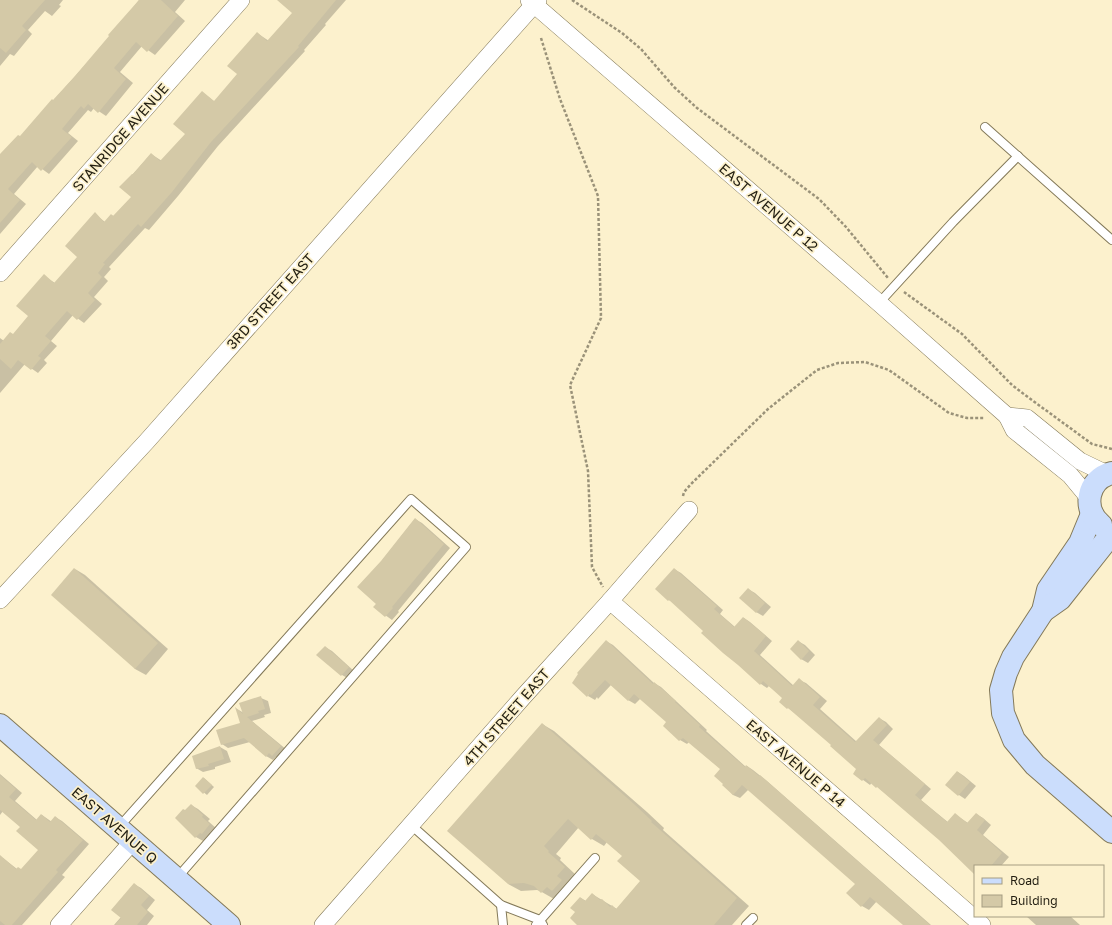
<svg xmlns="http://www.w3.org/2000/svg" width="1112" height="925" viewBox="0 0 1112 925" font-family="'Golos Text',sans-serif">
<style>
.shadow{fill:#0003}
.building{fill:#d4c9a7}
.lines{fill:none;stroke-linecap:round;stroke-linejoin:round}
.lane-casing{stroke:#837959;stroke-width:10}
.street-casing{stroke:#837959;stroke-width:18}
.secondary-casing{stroke:#837959;stroke-width:24}
.path{stroke:#9a9279;stroke-width:2.5;stroke-dasharray:3 2;stroke-linecap:butt}
.lane{stroke:#fff;stroke-width:8}
.street{stroke:#fff;stroke-width:17}
.secondary{stroke:#cbddfc;stroke-width:22}
.labels{text-anchor:middle;dominant-baseline:central;stroke-width:3.5;stroke-linejoin:round;paint-order:stroke}
.street-label{font-size:14px;fill:#221e11;stroke:#fcf1cd}
</style>
<rect width="100%" height="100%" fill="#fcf1cd"/>
<g class="shadow">
<path d="M0,0h63l-4,5 2,1 -9,10 -7,-5 -17,19 4,4 -18,22 -4,-2 -10,12z"/>
<path d="M139,0h46l-10,12 10,9 -30,34 -13,-9 -22,26 13,11 -27,33 -12,-8 -3,4 -3,-2 -20,23 10,8 -29,33 -11,-8 -24,28 12,10 -26,30v-78l21,-19 32,-36 58,-65z"/>
<path d="M283,0h63l-21,24 1,1 -22,25 1,1 -87,95 -40,50 -29,34 -4,-2 -36,39 2,2 -7,8 4,4 -14,16 8,7 -18,19 -11,-8 -22,26 6,5 -13,14 3,3 -9,10 -13,-9 -25,29v-55l4,3 9,-6 16,-19 15,-40 11,7 23,-26 17,-43 10,8 6,-7 3,1 18,-19v-22l19,-21 11,7 24,-27 16,-42 13,10 23,-28 19,-41 12,8 24,-28z"/>
<path d="M415,519l7,4 28,25 -52,63 1,1 -7,8 -18,-13 3,-4 4,-41z"/>
<path d="M75,569l10,6 83,74 -22,26 -11,-6z"/>
<path d="M674,569l7,4 42,37 -3,4 15,13 9,-9 6,4 22,19 -12,14 34,31 5,-6 7,3 21,18 -7,8 37,33 22,-24 7,4 7,7 -14,16 52,44 -10,11 28,23 7,-8 12,8 8,-9 7,4 8,7 -8,10 26,22 -8,9h-26v7l-36,-34 -67,-57 -2,3 -15,-11 2,-5 -24,-24 -38,-32 -15,-11 4,-4 -15,-12 -2,2 -6,-4 -87,-81 -5,-3z"/>
<path d="M748,589l7,4 16,14 -8,9 -7,-4z"/>
<path d="M606,641l7,4 41,38 7,4 46,43 -1,1 40,36 1,-1 6,4 14,11 164,144h-26l-28,-24 -8,9 -7,-4 -15,-13 9,-9 -107,-95 -9,9 -7,-3 -9,-10 -3,-16 -32,-27 -2,2 -7,-4 -12,-18 -27,-24 -6,6 -7,-4 -17,-15 -13,14 -1,-2 -2,3 -7,-4z"/>
<path d="M798,641l7,4 10,10 -7,8 -7,-4z"/>
<path d="M325,647l7,4 23,21 -6,7 -7,-4 -24,-20z"/>
<path d="M261,698l7,3 3,12 -7,2 1,2 -13,4 35,29 -8,9 -3,-2 -3,3 -7,-4 -16,-14 -22,6 -6,-4 19,-20 -4,-15 7,4z"/>
<path d="M542,724l12,7 93,81 17,16 -1,2 86,76 -17,19h-154l-1,-13 4,-14 5,3 6,-7 25,15 24,-28 -18,-25 -16,-14 -3,4 -12,-7 -13,-12 -23,27 5,4 -1,2 16,15 -22,24 -14,-8 -3,-1 -16,1 -13,-7z"/>
<path d="M220,747l7,4 4,11 -16,5v2l-12,3 -7,-4z"/>
<path d="M958,772l6,4 12,10 -11,13 -6,-4z"/>
<path d="M0,774l22,19 -7,8 22,19 5,-5 10,7 3,-5 7,4 27,23 -27,31 3,2 -43,48h-22v-64l3,-3 14,11 5,1 17,-20 -18,-23 -18,-16 -3,4z"/>
<path d="M204,778l10,9 -7,8 -11,-9z"/>
<path d="M191,805l7,4 12,10 -2,2 9,8 -8,8 -1,-1 -5,5 -7,-4 -20,-19 10,-7z"/>
<path d="M134,884l7,4 14,12 -8,10 7,6 -7,9h-33l7,-8z"/>
<path d="M1026,916h44l10,9h-44z"/>
</g>
<g class="building">
<path d="M0,0h45l-23,26 4,4 -20,23 -6,-5z"/>
<path d="M139,0h22l17,16 -31,36 -11,-10 -22,26 12,11 -28,34 -10,-9 -4,5 -3,-3 -19,23 10,8 -31,34 -9,-9 -24,27 12,11 -20,23v-69l18,-19 2,1 32,-37 1,1 22,-24 34,-40 -1,-1z"/>
<path d="M277,0h59l-38,46 1,1 -88,95 -39,50 -31,35 -3,-3 -35,39 2,1 -7,9 4,4 -14,16 7,7 -18,20 -10,-9 -22,25 6,5 -13,15 3,2 -10,12 -13,-10 -7,9 -11,-10v-15l10,-12 3,2 15,-18 -12,-10 28,-32 10,9 23,-26 -12,-11 30,-34 9,10 7,-8 2,2 18,-19 -12,-10 13,-13h1l18,-21 9,8 25,-27 -12,-10 29,-33 12,10 23,-27 -10,-8 30,-34 10,9 25,-28z"/>
<path d="M415,518l29,26 -52,63 1,1 -8,9 -12,-10 3,-3 -19,-17 24,-26z"/>
<path d="M74,568l84,75 -23,26 -84,-74z"/>
<path d="M674,568l43,38 -3,3 20,18 9,-10 23,19 -12,15 38,35 7,-8 21,19 -7,8 42,37 24,-25 8,8 -14,15 52,44 -10,11 32,27 8,-9 12,10 9,-10 9,7 -8,10 25,23 -11,13h-16v9l-36,-35 -62,-53 -1,1 -11,-10 -3,3 -9,-7 3,-5 -26,-23 1,-1 -43,-37 -1,1 -8,-7 3,-4 -19,-17 -3,4 -22,-20 -15,-12 -22,-20 2,-2 -34,-31 -1,1 -13,-12z"/>
<path d="M748,588l17,15 -9,10 -17,-15z"/>
<path d="M606,640l47,44 1,-2 22,19 -1,1 25,23 -1,2 46,40 1,-2 13,11 1,-1 170,150h-27l-33,-28 -9,10 -15,-14 9,-9 -113,-99 -9,10 -11,-10 1,-1 -9,-8 6,-7 -37,-31 -4,3 -16,-15 3,-4 -32,-28 -6,7 -23,-21 -14,15 -2,-1 -2,3 -15,-14 6,-9 -1,-1z"/>
<path d="M798,640l11,11 -8,9 -11,-11z"/>
<path d="M325,646l24,21 -8,9 -25,-21z"/>
<path d="M261,696l4,13 -7,2 1,2 -12,4 34,29 -9,10 -3,-3 -3,4 -22,-19 -23,7 -5,-15 24,-7 -5,-16 8,7 -4,-11z"/>
<path d="M542,723l92,81 18,17 -1,1 86,76 -23,27h-137l-7,-7 5,-6 -5,-4 10,-11 5,4 7,-8 8,7 2,-1 8,8 2,-2 4,4 24,-28 -23,-20 5,-5 -21,-18 -5,-4 -5,6 -23,-21 -24,27 5,5 -1,1 17,15 -8,9 5,4 -10,11 -5,-4 -6,6 -7,-7 -10,-3 -16,1 -61,-53z"/>
<path d="M220,746l4,13 -16,5 1,2 -13,3 -4,-13z"/>
<path d="M957,771l13,11 -12,14 -13,-11z"/>
<path d="M0,775l16,14 -7,8 27,23 5,-6 9,8 5,-6 28,24 -27,30 2,2 -46,53h-7l-5,-4v-66l16,14 2,-2 3,2 17,-19 -22,-19 4,-4 -20,-17z"/>
<path d="M203,777l9,8 -9,9 -8,-8z"/>
<path d="M191,804l12,11 -1,2 8,7 -8,10 -2,-1 -5,5 -20,-20 8,-9 2,1z"/>
<path d="M134,883l15,13 -8,9 7,7 -11,13h-22l6,-7 -10,-8z"/>
</g>
<g class="lines">
<g class="lane-casing">
<g id="lane">
<path d="M985,127l127,113"/>
<path d="M879,303l74,-81 65,-66"/>
<path d="M411,825l90,80 39,15 3,5"/>
<path d="M119,827l292,-328 55,48 -289,331"/>
<path d="M501,905l2,20"/>
<path d="M536,925l59,-67"/>
<path d="M746,925l7,-7"/>
</g>
</g>
<g class="street-casing">
<g id="street">
<path d="M529,0l350,303 128,113 7,14 56,45 19,23"/>
<path d="M0,273l241,-273"/>
<path d="M1007,416l20,2 53,43 27,13"/>
<path d="M0,600l147,-159 391,-441"/>
<path d="M610,601l372,324"/>
<path d="M59,925l74,-84"/>
<path d="M323,925l200,-228 87,-96 79,-91"/>
</g>
</g>
<g class="secondary-casing">
<g id="secondary">
<path d="M1092,514l-12,29 -32,47 -5,21 -30,46 -7,16 -5,17 2,23 11,27 21,25 77,67"/>
<path d="M1101,525c-19,-16 -14,-46 11,-52"/>
<path d="M1043,611l17,-12 45,-57 7,-6"/>
<path d="M0,725l229,200"/>
</g>
</g>
<g class="path">
<path d="M572,0l50,33 19,16 33,38 23,21 122,91 27,28 42,51"/>
<path d="M541,38l19,61 38,97 3,122 -31,67 18,86 4,96 11,20"/>
<path d="M904,292l58,42 50,51 13,10 67,49 20,5"/>
<path d="M683,496l1,-4 7,-8 77,-75 49,-39 21,-7 27,-1 24,8 60,43 18,5h18"/>
</g>
<use href="#lane" class="lane"/>
<use href="#street" class="street"/>
<use href="#secondary" class="secondary"/>
</g>
<g class="labels">
<g class="street-label">
<text transform="translate(120 137) rotate(-49)">STANRIDGE AVENUE</text>
<text transform="translate(769 207) rotate(41)">EAST AVENUE P 12</text>
<text transform="translate(270 301) rotate(-48)">3RD STREET EAST</text>
<text transform="translate(506 717) rotate(-49)">4TH STREET EAST</text>
<text transform="translate(796 763) rotate(41)">EAST AVENUE P 14</text>
<text transform="translate(115 825) rotate(41)">EAST AVENUE Q</text>
</g>
</g>
<rect x="974" y="865" width="130" height="52" fill="#fcf1cd" stroke="#a59d82"/>
<rect x="982" y="878" width="20" height="6" fill="#cbddfc" stroke="#a59d82"/>
<text x="1010" y="885" font-size="12" fill="#221e11">Road</text>
<rect x="982" y="895" width="20" height="12" fill="#d4c9a7" stroke="#a59d82"/>
<text x="1010" y="905" font-size="12" fill="#221e11">Building</text>
</svg>
